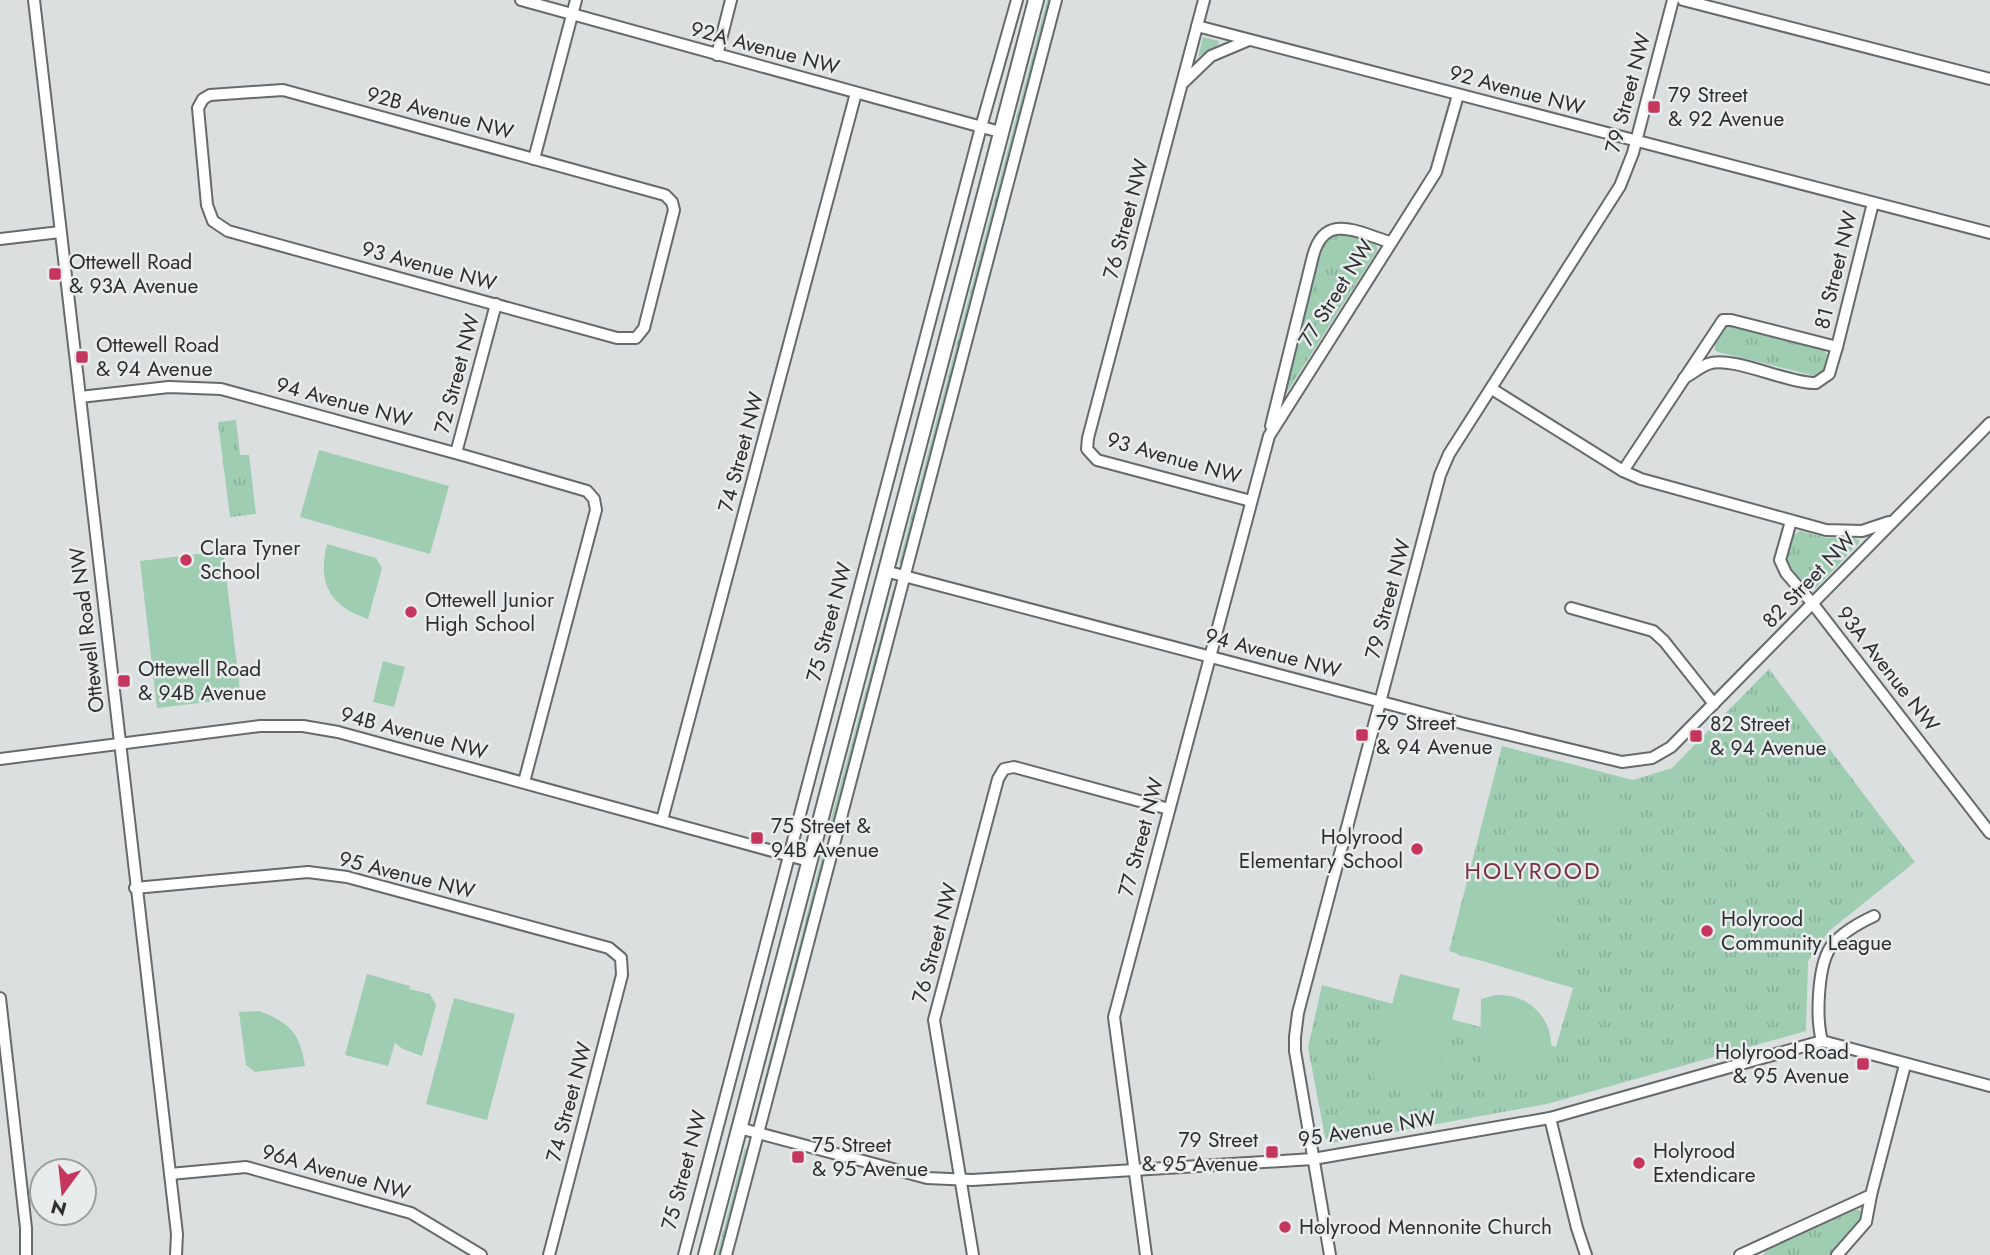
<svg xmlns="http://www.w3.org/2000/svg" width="1990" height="1255" viewBox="0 0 1990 1255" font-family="Jost,sans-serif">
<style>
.grass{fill:url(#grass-tufts)}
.pitch{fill:#9fcdb2}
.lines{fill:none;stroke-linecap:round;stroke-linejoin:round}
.minor-casing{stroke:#676a6b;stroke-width:14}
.major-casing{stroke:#676a6b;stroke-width:18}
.minor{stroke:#fff;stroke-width:10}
.major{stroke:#fff;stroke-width:14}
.poi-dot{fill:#c5365e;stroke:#e8eced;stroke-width:2.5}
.labels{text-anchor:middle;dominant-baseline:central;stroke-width:5;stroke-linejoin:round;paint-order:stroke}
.street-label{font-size:21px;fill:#2d2e2f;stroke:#e8eced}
.poi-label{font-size:21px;fill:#2d2e2f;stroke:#e8eced;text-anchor:start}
.neighbourhood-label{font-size:23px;letter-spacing:2px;fill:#783141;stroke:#e8eced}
</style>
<defs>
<pattern id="grass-tufts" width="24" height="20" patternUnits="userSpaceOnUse" patternTransform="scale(1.75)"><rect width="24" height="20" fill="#9fcdb2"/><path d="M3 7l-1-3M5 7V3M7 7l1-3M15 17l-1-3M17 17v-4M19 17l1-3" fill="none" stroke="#89b099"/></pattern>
</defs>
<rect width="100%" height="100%" fill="#dbdfe0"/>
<g class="grass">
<path d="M1047,0h5l-149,564 -2,1 -2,-2z"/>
<path d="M1203,37l16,4 -1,4 -20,12z"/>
<path d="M1332,233l40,8 5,5v5l-90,141 -3,-1 37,-141 4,-12z"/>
<path d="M1732,325l91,23 5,8 -4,16 -8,4 -98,-24 -3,-2c-1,-11 6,-22 17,-25z"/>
<path d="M236,420l4,35h9l7,59 -26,3 -12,-95z"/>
<path d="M1800,531l27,7h27l5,2v3l-43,45c-13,1 -22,-16 -29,-27l7,-26z"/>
<path d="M893,590l2,1 -2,10 -65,245 4,-22 -2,-1z"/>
<path d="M1769,669l146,193 -86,69 -21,30 -2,70 -259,73 -214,39 -5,-2 -3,-4 -17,-90 14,-62 234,62 17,-59 -124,-37 53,-205 131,34 39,-12z"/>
<path d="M823,852l4,1 -70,267 -3,1z"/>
<path d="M745,1148l3,2 -27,105h-4z"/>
<path d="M1855,1210h5l3,7 -32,38h-67l1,-4z"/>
</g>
<g class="pitch">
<path d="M319,450l130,36 -19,68 -130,-37z"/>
<path d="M327,544l49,14 6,10 -14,51c-38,-13 -51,-35 -41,-75z"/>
<path d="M223,551l18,147 -84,10 -17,-147z"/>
<path d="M383,661l22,6 -11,40 -21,-5z"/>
<path d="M1596,792l42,11 -7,25 -42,-11z"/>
<path d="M1479,851c62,11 95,67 71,126l-92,-22 -5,-9z"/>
<path d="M367,974l43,12 -1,3 21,5 6,11 -14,51 -19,-7 -8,-6 -7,23 -43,-11z"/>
<path d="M1400,974l60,15 -27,104 -60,-15z"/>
<path d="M1496,995c38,-2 63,31 53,68l-64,7 -5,-4 1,-67z"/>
<path d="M454,998l61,16 -28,106 -61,-16z"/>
<path d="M259,1011c31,11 41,23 46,55l-50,6 -9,-7 -7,-53z"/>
</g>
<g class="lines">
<g class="minor-casing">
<g id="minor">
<path d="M34,0l143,1234 -1,21"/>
<path d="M521,0l479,132"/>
<path d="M1204,0l-116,438 -1,11 10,11 154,41"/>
<path d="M1683,0l307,79"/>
<path d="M1197,26l793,207"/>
<path d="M717,55l14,-55"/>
<path d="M1184,82l27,-26 38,-16"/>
<path d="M283,90l382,105 7,7 2,8 -30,118 -8,10h-19l-389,-107 -15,-10 -6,-16 -9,-97 5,-9 7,-4z"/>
<path d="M534,159l42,-159"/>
<path d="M0,239l60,-7"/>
<path d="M1684,378c8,-4 16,-11 24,-14 24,-9 80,20 108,19l13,-9 8,-27"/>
<path d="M1492,389l131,82 18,8 185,51 36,1 27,-9"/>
<path d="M80,397l89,-10 52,2 245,67 121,35 7,8 2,11 -72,272"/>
<path d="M1271,426l42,-170c12,-45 45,-23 77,-14"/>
<path d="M456,453l40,-149"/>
<path d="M1623,471l100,-151h8l106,27 36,-144"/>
<path d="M1791,521l-11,39 6,13 27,31 177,229"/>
<path d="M885,571l580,153 157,38 30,-4 19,-11 319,-324"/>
<path d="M1571,608l82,23 11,10 50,63"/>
<path d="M0,759l260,-33h43l35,6 471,129"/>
<path d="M662,820l194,-727"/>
<path d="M135,888l173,-16 39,5 262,71 12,10 1,17 -73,280"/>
<path d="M0,998l26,230v27"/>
<path d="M1822,1041c-6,-22 -5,-79 11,-97 11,-13 26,-21 41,-28"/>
<path d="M1550,1118l27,110 9,27"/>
<path d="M739,1128l188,50 45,2 341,-21 237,-41 272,-77 168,45"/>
<path d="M170,1174l76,-7 165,46 70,42"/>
<path d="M684,1255l297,-1128 36,-127"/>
<path d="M726,1255l330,-1255"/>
<path d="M973,1255l-39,-235 64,-241 6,-10 10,-2 155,42"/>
<path d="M1146,1255l-32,-238 155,-581 167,-264 22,-77"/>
<path d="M1330,1255l-35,-204v-14l3,-24 142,-538 9,-21 171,-268 13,-33 40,-153"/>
<path d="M1740,1255l131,-60 34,-130"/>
<path d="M1837,1255l29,-33 5,-27"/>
</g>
</g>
<g class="major-casing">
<path id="major" d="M706,1255l330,-1255"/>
</g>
<use href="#minor" class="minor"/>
<use href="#major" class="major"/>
</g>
<g class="poi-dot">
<rect x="1647" y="100" width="14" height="14" rx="3.5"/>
<rect x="48" y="267" width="14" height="14" rx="3.5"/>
<rect x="75" y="350" width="14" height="14" rx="3.5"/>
<circle cx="186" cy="560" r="7"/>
<circle cx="411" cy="612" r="7"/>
<rect x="117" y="674" width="14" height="14" rx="3.5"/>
<rect x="1355" y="728" width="14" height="14" rx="3.5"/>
<rect x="1689" y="729" width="14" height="14" rx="3.5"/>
<rect x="750" y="831" width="14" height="14" rx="3.5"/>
<circle cx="1417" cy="849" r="7"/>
<circle cx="1707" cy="931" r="7"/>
<rect x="1856" y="1057" width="14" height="14" rx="3.5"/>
<rect x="1265" y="1145" width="14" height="14" rx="3.5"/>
<rect x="791" y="1150" width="14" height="14" rx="3.5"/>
<circle cx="1639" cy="1163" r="7"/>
<circle cx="1285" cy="1227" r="7"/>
</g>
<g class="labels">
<g class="street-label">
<text transform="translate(765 48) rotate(15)">92A Avenue NW</text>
<text transform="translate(1517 90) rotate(15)">92 Avenue NW</text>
<text transform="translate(1628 93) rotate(-75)">79 Street NW</text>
<text transform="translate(440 113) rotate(15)">92B Avenue NW</text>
<text transform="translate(1126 219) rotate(-75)">76 Street NW</text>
<text transform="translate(429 266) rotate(15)">93 Avenue NW</text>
<text transform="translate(1836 270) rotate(-76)">81 Street NW</text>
<text transform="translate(1336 293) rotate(-58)">77 Street NW</text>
<text transform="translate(457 374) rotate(-75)">72 Street NW</text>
<text transform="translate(344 402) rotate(15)">94 Avenue NW</text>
<text transform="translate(741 452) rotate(-75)">74 Street NW</text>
<text transform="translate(1174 458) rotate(16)">93 Avenue NW</text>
<text transform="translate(1809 580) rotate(-46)">82 Street NW</text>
<text transform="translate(1388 599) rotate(-75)">79 Street NW</text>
<text transform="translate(829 622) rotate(-75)">75 Street NW</text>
<text transform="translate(87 630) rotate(-97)">Ottewell Road NW</text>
<text transform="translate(1273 653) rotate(15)">94 Avenue NW</text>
<text transform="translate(1888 669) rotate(52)">93A Avenue NW</text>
<text transform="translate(414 733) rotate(15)">94B Avenue NW</text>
<text transform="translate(1141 837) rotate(-75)">77 Street NW</text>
<text transform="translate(407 875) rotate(14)">95 Avenue NW</text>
<text transform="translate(935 943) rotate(-75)">76 Street NW</text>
<text transform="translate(569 1102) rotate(-75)">74 Street NW</text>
<text transform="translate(1367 1129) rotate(-9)">95 Avenue NW</text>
<text transform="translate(684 1170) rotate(-75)">75 Street NW</text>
<text transform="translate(336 1172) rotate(16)">96A Avenue NW</text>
</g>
<g class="poi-label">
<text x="1668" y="95">79 Street<tspan x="1668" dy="24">&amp; 92 Avenue</tspan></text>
<text x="69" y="262">Ottewell Road<tspan x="69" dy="24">&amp; 93A Avenue</tspan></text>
<text x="96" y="345">Ottewell Road<tspan x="96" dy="24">&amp; 94 Avenue</tspan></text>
<text x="200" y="548">Clara Tyner<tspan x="200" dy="24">School</tspan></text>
<text x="425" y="600">Ottewell Junior<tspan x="425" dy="24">High School</tspan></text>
<text x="138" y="669">Ottewell Road<tspan x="138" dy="24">&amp; 94B Avenue</tspan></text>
<text x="1376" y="723">79 Street<tspan x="1376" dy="24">&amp; 94 Avenue</tspan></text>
<text x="1710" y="724">82 Street<tspan x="1710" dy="24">&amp; 94 Avenue</tspan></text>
<text x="771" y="826">75 Street &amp;<tspan x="771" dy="24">94B Avenue</tspan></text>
<text x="1403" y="837" text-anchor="end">Holyrood<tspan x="1403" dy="24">Elementary School</tspan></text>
<text x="1721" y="919">Holyrood<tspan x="1721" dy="24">Community League</tspan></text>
<text x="1849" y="1052" text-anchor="end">Holyrood Road<tspan x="1849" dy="24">&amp; 95 Avenue</tspan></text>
<text x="1258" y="1140" text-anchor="end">79 Street<tspan x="1258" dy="24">&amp; 95 Avenue</tspan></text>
<text x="812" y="1145">75 Street<tspan x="812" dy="24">&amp; 95 Avenue</tspan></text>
<text x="1653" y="1151">Holyrood<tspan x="1653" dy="24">Extendicare</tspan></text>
<text x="1299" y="1227">Holyrood Mennonite Church</text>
</g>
<g class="neighbourhood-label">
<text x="1533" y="871">HOLYROOD</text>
</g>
</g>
<g transform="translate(63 1192) rotate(195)"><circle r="33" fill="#e8eced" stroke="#9da0a1" stroke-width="2"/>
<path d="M0-5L12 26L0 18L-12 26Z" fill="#c5365e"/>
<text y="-10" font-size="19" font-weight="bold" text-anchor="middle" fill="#2d2e2f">N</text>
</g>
</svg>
